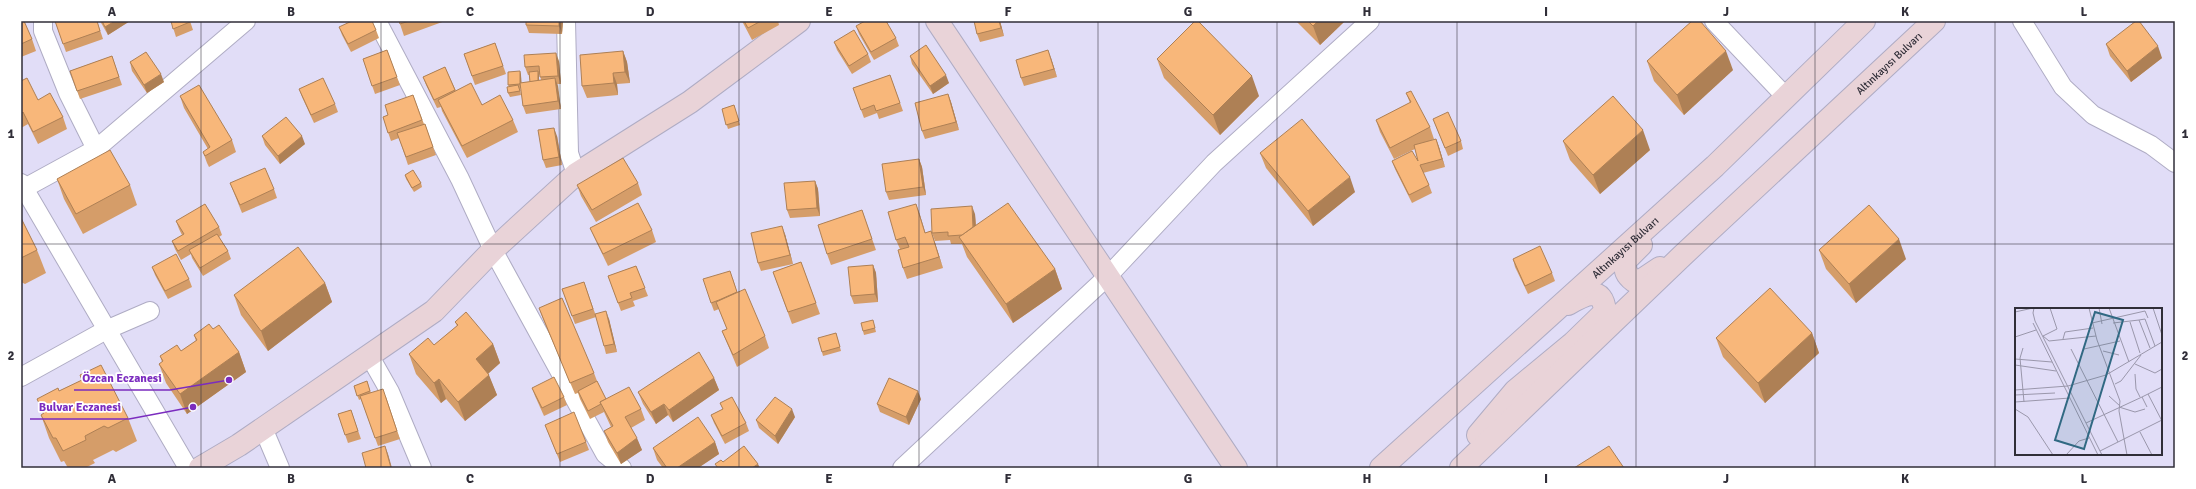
<svg xmlns="http://www.w3.org/2000/svg" width="2196" height="489" viewBox="0 0 2196 489" font-family="Signika,sans-serif">
<style>
.lines{fill:none;stroke-linecap:round;stroke-linejoin:round}
.street-casing{stroke:#afacc4;stroke-width:20}
.secondary-casing{stroke:#afacc4;stroke-width:24}
.street{stroke:#fff;stroke-width:18}
.secondary{stroke:#e9d3d8;stroke-width:22}
.wall{fill:#d59d69;fill-rule:evenodd}
.shaded-wall{fill:#ae8055}
.building{fill:#f8b77a;stroke:#ae8055}
.grid{fill:none;stroke:#302e38;stroke-width:1;stroke-opacity:0.55}
.labels{text-anchor:middle;dominant-baseline:central;stroke-width:3.5;stroke-linejoin:round;paint-order:stroke}
.street-label{font-size:11px;fill:#302e38;stroke:#fff}
.inset-road{fill:none;stroke:#9a97ab;stroke-width:1}
.view{fill:#316983;fill-opacity:0.15;stroke:#316983;stroke-width:2}
.inset-edge{fill:none;stroke:#302e38;stroke-width:2}
.leader{fill:none;stroke:#7b2cbf;stroke-width:1.5}
.callout-dot{fill:#7b2cbf;stroke:#fff;stroke-width:1.5}
.callout-label{font-size:12px;text-anchor:middle;font-weight:bold;fill:#7b2cbf;stroke:#fff;stroke-width:3.5;stroke-linejoin:round;paint-order:stroke}
.neatline{fill:none;stroke:#302e38;stroke-width:1.5}
.grid-label{font-size:13px;text-anchor:middle;font-weight:bold;fill:#302e38}
</style>
<rect width="100%" height="100%" fill="#e1ddf7"/>
<g class="lines">
<g class="street-casing">
<g id="street">
<path d="M43,21v10l25,62 28,56"/>
<path d="M377,21l83,158 33,71 85,155 27,49 17,14"/>
<path d="M566,21l3,132 7,21"/>
<path d="M1714,21l72,76"/>
<path d="M2022,21l41,66 30,28 58,30 24,18"/>
<path d="M21,183l167,285"/>
<path d="M21,190l75,-41 150,-128"/>
<path d="M369,355l21,37 32,76"/>
<path d="M21,377l85,-47 44,-19"/>
<path d="M263,428l17,40"/>
<path d="M902,468l206,-192 106,-113 156,-142"/>
</g>
</g>
<g class="secondary-casing">
<g id="secondary">
<path d="M937,21l299,447"/>
<path d="M1641,245l-16,16c0,10 1,14 9,20l8,-1 18,-12"/>
<path d="M1478,435l37,-44 58,-48 32,-31c-2,-28 -21,-17 -37,-8"/>
<path d="M200,468l39,-23 195,-134 59,-61 83,-76 114,-72 109,-81"/>
<path id="s1" d="M1381,468l334,-302 149,-145"/>
<path id="s2" d="M1461,468l221,-212 252,-235"/>
</g>
</g>
<use href="#street" class="street"/>
<use href="#secondary" class="secondary"/>
</g>
<g class="wall">
<path d="M21,21l11,18 4,12 -15,6z"/>
<path d="M55,21h42l6,18 -37,13z"/>
<path d="M100,21h30l-22,14z"/>
<path d="M171,21h19l3,9 -17,7z"/>
<path d="M399,21h46l-41,15z"/>
<path d="M526,21h37l-1,13 -33,-1 -3,-8z"/>
<path d="M742,21h36l1,4 -27,15z"/>
<path d="M974,21h26l4,15 -24,6 -3,-8z"/>
<path d="M1296,21h49l-25,24z"/>
<path d="M856,26l40,12 3,8 -25,14 -15,-26z"/>
<path d="M339,27l37,3 3,8 -28,14 -9,-17z"/>
<path d="M834,42l34,12 3,8 -19,12 -15,-24z"/>
<path d="M495,43l11,31 -31,11 -11,-31z"/>
<path d="M2106,44l56,14 -31,24 -21,-26z"/>
<path d="M387,50l13,35 -25,9 -12,-35z"/>
<path d="M623,51l4,11 3,21 -13,1 1,11 -31,3 -5,-12z"/>
<path d="M112,56l10,29 -42,14 -10,-28z"/>
<path d="M910,56l39,27 -16,11 -21,-30z"/>
<path d="M1051,58l6,19 -33,9 -3,-8z"/>
<path d="M1157,59l102,37 -39,39 -56,-57z"/>
<path d="M559,61l2,23h-4l4,25 -35,5 -3,-8 -2,-18h-1l1,7 -11,2 -2,-4 1,-7 -1,-1 12,-14 1,4v8l9,-1 -1,-7h-1l-3,-8zM540,74l1,6h-2v-5z"/>
<path d="M1647,61l86,9 -49,45 -30,-34z"/>
<path d="M130,62l34,20 -17,11 -15,-22z"/>
<path d="M445,67l11,24 57,29 5,12 -51,26 -25,-47 -1,-4 -4,1 -11,-23 -3,-8z"/>
<path d="M890,75l13,36 -24,8 -2,-6 -13,5 -11,-30z"/>
<path d="M21,81l17,19 25,17 4,12 -29,15 -10,-20 -7,4z"/>
<path d="M299,89l36,15 3,8 -24,11 -12,-26z"/>
<path d="M1406,93l24,34 4,12 -4,2 6,-2 3,8 6,20 -22,6 6,12 3,8 -20,10 -17,-34 -3,-8h26l-3,-12 -21,10 -14,-27 -4,-12 34,-17z"/>
<path d="M948,94l3,8 8,28 -34,9 -3,-8z"/>
<path d="M413,95l11,29h1l11,31 -28,10 -9,-27 -8,3 -8,-24 5,-2z"/>
<path d="M180,96l52,44 4,12 -27,15 -2,-4 -4,-11 5,-3 -24,-41z"/>
<path d="M734,105l6,20 -12,4 -6,-20z"/>
<path d="M1433,119l28,22 2,8 -15,7z"/>
<path d="M262,136l43,8 -25,20 -15,-19z"/>
<path d="M557,136l5,29 -16,3 -3,-8z"/>
<path d="M1563,141l87,9 -50,44 -30,-34z"/>
<path d="M1260,153l95,39 -42,34 -47,-58z"/>
<path d="M919,159l3,8 4,28 -37,5 -3,-8z"/>
<path d="M405,175l16,8 1,4 -8,5 -8,-13z"/>
<path d="M57,179l73,6 7,20 -54,29 -19,-35z"/>
<path d="M815,181l3,8 2,27 -30,2 -3,-8z"/>
<path d="M230,183l44,6 3,9 -35,15z"/>
<path d="M638,183l4,12 -46,27 -15,-26 -4,-11z"/>
<path d="M916,204l9,29 6,-2 4,12 8,25 -36,11 -4,-11 -3,-19 -4,-9z"/>
<path d="M862,210l14,40 -45,15 -4,-11z"/>
<path d="M975,214l1,12 79,43 7,20 -49,34 -46,-66 -5,-13h-11l-1,-4 -15,1 -3,-8z"/>
<path d="M21,218l16,32 9,23 -21,11 -4,-2z"/>
<path d="M176,221l43,6 3,8 -3,2 9,14 3,8 -28,17 -11,-18 -1,-4 -10,6 -6,-11 -3,-8 10,-6 -3,-6z"/>
<path d="M590,228l62,2 4,12 -48,24 -13,-27z"/>
<path d="M785,234l8,30 -32,7 -3,-8z"/>
<path d="M1819,250l87,9 -50,44 -30,-34z"/>
<path d="M1513,259l39,14 3,8 -27,13 -13,-27z"/>
<path d="M801,262l19,52 -28,10 -19,-52z"/>
<path d="M873,265l3,8 2,29 -24,2 -3,-8z"/>
<path d="M636,266l12,30 -15,5 2,5 -14,5 -13,-35z"/>
<path d="M152,267l37,12 3,8 -24,12 -13,-24z"/>
<path d="M733,279l4,13 28,44 4,12 -32,19 -15,-36 5,-2 -8,-20 -5,2 -3,-8z"/>
<path d="M584,282l12,34 13,3 8,33 -11,2 -2,-8 -8,-29 -21,7 -13,-35z"/>
<path d="M325,283l7,19 -64,49 -27,-36 -7,-20z"/>
<path d="M539,308l55,65 3,8 9,18 35,10 4,11 -14,8 11,22 -21,14 -13,-22 -4,-11 7,-4 -7,-15 -14,7 -10,-20 -2,-6 -3,1 -32,-75z"/>
<path d="M455,322l38,22 7,19 -12,11 9,21 -32,26 -19,-22 -5,4 -25,-29 -7,-20 25,-9 23,-19z"/>
<path d="M874,324l2,8 -12,3 -1,-4z"/>
<path d="M213,329l26,23 7,20 -59,42 -21,-31 -7,-19 3,-2 -2,-6 21,-5 15,-10 -2,-6z"/>
<path d="M836,333l5,18 -18,5 -1,-4z"/>
<path d="M1812,333l7,20 -54,50 -42,-46 -7,-19z"/>
<path d="M80,375l48,43 9,23 -21,11 -3,-2 -20,10 2,3 -10,5h-17l-4,-7 -3,1 -12,-24 -8,-23 2,-1 -6,-15 22,-8 23,-11z"/>
<path d="M714,378l5,12 -46,32 -5,-7 -12,9 -13,-20 -5,-12z"/>
<path d="M367,381l4,12 15,4 14,42 -22,7 -17,-47 -2,1 -5,-14z"/>
<path d="M532,388l32,9 3,8 -23,11 -9,-20z"/>
<path d="M921,399l-12,26 -29,-13 -3,-8z"/>
<path d="M720,403l26,20 3,8 -24,13 -11,-21 -3,-8 12,-6z"/>
<path d="M351,410l10,29 -13,4 -10,-29z"/>
<path d="M795,417l-17,27 -19,-16 -3,-8z"/>
<path d="M545,425l41,17 3,8 -29,12z"/>
<path d="M715,442l4,12 -21,14h-35l-6,-8 -4,-12z"/>
</g>
<g class="shaded-wall">
<path d="M115,21h15l-22,14 -3,-8z"/>
<path d="M559,21h4l-1,13 -3,-8z"/>
<path d="M999,21h1l4,15 -3,-8z"/>
<path d="M1318,21h27l-25,24 -7,-19z"/>
<path d="M2158,46l4,12 -31,24 -4,-11z"/>
<path d="M1048,50l3,8 6,19 -3,-8z"/>
<path d="M623,51l4,11 3,21 -5,-11z"/>
<path d="M1726,51l7,19 -49,45 -7,-20z"/>
<path d="M556,53l3,8 2,23 -3,-8z"/>
<path d="M520,71l1,4 1,13 -2,-4z"/>
<path d="M538,71l1,5v10l-1,-4z"/>
<path d="M613,73l4,11 1,11 -4,-12z"/>
<path d="M161,74l3,8 -17,11 -3,-8z"/>
<path d="M946,75l3,8 -16,11 -3,-8z"/>
<path d="M1252,76l7,20 -39,39 -7,-20z"/>
<path d="M555,78l3,8 3,23 -3,-8z"/>
<path d="M948,94l3,8 8,28 -3,-8z"/>
<path d="M554,128l3,8 5,29 -3,-8z"/>
<path d="M1643,130l7,20 -50,44 -7,-19z"/>
<path d="M302,136l3,8 -25,20 -2,-8z"/>
<path d="M1436,139l3,8 6,20 -3,-8z"/>
<path d="M919,159l3,8 4,28 -3,-8z"/>
<path d="M1350,177l5,15 -42,34 -5,-15z"/>
<path d="M815,181l3,8 2,27 -3,-8z"/>
<path d="M916,204l4,11 9,30 -4,-12z"/>
<path d="M972,206l3,8 2,29 -3,-9z"/>
<path d="M782,226l3,8 8,30 -3,-9z"/>
<path d="M931,231l4,12 8,25 -4,-11z"/>
<path d="M1899,239l7,20 -50,44 -7,-19z"/>
<path d="M873,265l3,8 2,29 -3,-8z"/>
<path d="M1055,269l7,20 -49,34 -7,-19z"/>
<path d="M325,283l7,19 -64,49 -7,-20z"/>
<path d="M606,311l3,8 8,33 -3,-8z"/>
<path d="M1812,333l7,20 -54,50 -7,-20z"/>
<path d="M493,344l7,19 -17,15 -7,-19z"/>
<path d="M239,352l7,20 -59,42 -7,-20z"/>
<path d="M489,375l8,20 -32,26 -7,-19z"/>
<path d="M714,378l5,12 -46,32 -4,-12z"/>
<path d="M439,379l7,20 -5,4 -7,-20z"/>
<path d="M918,391l3,8 -12,26 -3,-8z"/>
<path d="M664,404l4,11 -12,9 -5,-12z"/>
<path d="M792,409l3,8 -17,27 -3,-8z"/>
<path d="M637,438l5,12 -21,14 -4,-11z"/>
<path d="M715,442l4,12 -21,14h-21z"/>
<path d="M385,446l3,8 4,14h-1z"/>
<path d="M758,464l2,4h-8z"/>
</g>
<g class="building">
<path d="M21,21h3l8,18 -11,5z"/>
<path d="M55,21h42l3,10 -37,13z"/>
<path d="M102,21h13l-10,6z"/>
<path d="M171,21h19v1l-17,7z"/>
<path d="M352,21h20l4,9 -28,14 -9,-17z"/>
<path d="M399,21h10l-9,3z"/>
<path d="M526,21h33v5l-33,-1z"/>
<path d="M744,21h17l-13,7z"/>
<path d="M865,21h21l10,17 -25,14 -15,-26z"/>
<path d="M974,21h25l2,7 -24,6z"/>
<path d="M1195,21h3l54,55 -39,39 -56,-56z"/>
<path d="M1308,21h10l-5,5z"/>
<path d="M1692,21h8l26,30 -49,44 -30,-34z"/>
<path d="M2136,21h3l19,25 -31,25 -21,-27z"/>
<path d="M854,30l14,24 -19,12 -15,-24z"/>
<path d="M495,43l8,23 -31,10 -8,-22z"/>
<path d="M926,45l20,30 -16,11 -20,-30z"/>
<path d="M387,50l10,27 -25,9 -9,-27z"/>
<path d="M1048,50l6,19 -33,9 -5,-18z"/>
<path d="M623,51l2,21 -12,1 1,10 -32,3 -2,-31z"/>
<path d="M146,52l15,22 -17,11 -14,-23z"/>
<path d="M556,53l2,23 -18,1 -1,-11 -14,1 -1,-12z"/>
<path d="M112,56l7,21 -42,14 -7,-20z"/>
<path d="M445,67l10,23 -21,10 -11,-23z"/>
<path d="M520,71v13l-12,1v-13z"/>
<path d="M538,71v10l-8,1 -1,-10z"/>
<path d="M890,75l10,28 -24,8 -2,-6 -13,5 -8,-22z"/>
<path d="M27,78l11,22 12,-7 13,24 -30,15 -10,-20 -2,2v-33z"/>
<path d="M323,78l12,26 -24,11 -12,-26z"/>
<path d="M555,78l3,23 -35,5 -3,-23z"/>
<path d="M471,83l11,22 18,-10 13,25 -51,26 -24,-46z"/>
<path d="M199,85l33,55 -27,16 -2,-4 7,-5 -30,-51z"/>
<path d="M518,85l2,6 -12,2 -1,-6z"/>
<path d="M1411,91l19,36 -40,21 -14,-28 35,-18 -5,-9z"/>
<path d="M948,94l8,28 -34,9 -7,-28z"/>
<path d="M413,95l9,25 -34,13 -5,-16 5,-2 -3,-10z"/>
<path d="M1613,96l30,34 -50,45 -30,-34z"/>
<path d="M734,105l5,16 -13,4 -4,-16z"/>
<path d="M1448,112l13,29 -16,7 -12,-29z"/>
<path d="M286,117l16,19 -24,20 -16,-20z"/>
<path d="M1302,119l48,58 -42,34 -48,-58z"/>
<path d="M425,124l8,23 -27,10 -9,-24z"/>
<path d="M554,128l5,29 -16,3 -5,-30z"/>
<path d="M1436,139l6,20 -22,6 9,20 -20,10 -17,-34 20,-10 6,10 -4,-16z"/>
<path d="M110,150l20,35 -54,29 -19,-35z"/>
<path d="M623,158l15,25 -46,27 -15,-25z"/>
<path d="M919,159l4,28 -37,5 -4,-28z"/>
<path d="M265,168l9,21 -34,16 -10,-22z"/>
<path d="M413,170l8,13 -9,5 -7,-13z"/>
<path d="M815,181l2,27 -30,2 -3,-27z"/>
<path d="M638,203l14,27 -49,24 -13,-26z"/>
<path d="M1008,203l47,66 -49,35 -47,-67z"/>
<path d="M205,204l14,23 -41,24 -6,-10 12,-7 -8,-13z"/>
<path d="M916,204l9,29 6,-2 8,26 -36,11 -5,-18 11,-3 -4,-10 -9,3 -8,-28z"/>
<path d="M1869,205l30,34 -50,45 -30,-34z"/>
<path d="M972,206l1,21 -11,8 -14,1v-4l-16,1 -1,-24z"/>
<path d="M862,210l10,29 -45,15 -9,-29z"/>
<path d="M21,218l16,32 -16,8z"/>
<path d="M782,226l8,29 -32,8 -7,-30z"/>
<path d="M217,234l11,17 -28,17 -11,-18z"/>
<path d="M1540,246l12,27 -27,13 -12,-27z"/>
<path d="M298,247l27,36 -64,48 -27,-36z"/>
<path d="M176,254l13,25 -24,12 -13,-24z"/>
<path d="M801,262l15,41 -28,9 -15,-40z"/>
<path d="M873,265l2,29 -24,2 -3,-29z"/>
<path d="M636,266l9,22 -15,5 2,5 -14,5 -10,-27z"/>
<path d="M730,271l7,21 -18,8 -8,3 -8,-24z"/>
<path d="M584,282l9,27 -21,7 -10,-27z"/>
<path d="M1770,288l42,45 -54,50 -42,-45z"/>
<path d="M745,289l20,47 -32,19 -11,-24 5,-2 -11,-27z"/>
<path d="M562,298l32,75 -24,10 -31,-75z"/>
<path d="M606,311l8,33 -10,2 -9,-32z"/>
<path d="M466,312l27,32 -17,15 13,16 -31,27 -19,-23 -5,4 -25,-29 19,-16 6,7 24,-20 -3,-3z"/>
<path d="M873,320l2,8 -12,3 -2,-8z"/>
<path d="M209,324l4,5 6,-4 20,27 -59,42 -21,-30 4,-3 -3,-5 17,-11 4,6 16,-11 -3,-5z"/>
<path d="M836,333l4,14 -18,5 -4,-14z"/>
<path d="M699,352l15,26 -45,32 -5,-6 -13,8 -13,-20z"/>
<path d="M101,365l27,53 -20,10 -4,-2 -19,10 1,4 -23,11 -7,-13h-3l-12,-23 3,-2 -7,-14 21,-11 1,3 23,-11 -2,-5z"/>
<path d="M554,377l10,20 -22,11 -10,-20z"/>
<path d="M889,378l29,13 -12,26 -29,-13z"/>
<path d="M367,381l3,10 -13,5 -3,-10z"/>
<path d="M597,381l9,18 -6,3 1,2 -13,7 -10,-20z"/>
<path d="M629,387l12,22 -16,8 12,21 -20,15 -13,-22 9,-5 -13,-24z"/>
<path d="M383,389l14,42 -22,7 -15,-42z"/>
<path d="M732,397l14,26 -24,13 -11,-21 12,-6 -3,-6z"/>
<path d="M775,397l17,12 -17,27 -19,-16z"/>
<path d="M351,410l7,21 -13,4 -7,-21z"/>
<path d="M574,412l12,30 -29,12 -12,-29z"/>
<path d="M698,417l17,25 -38,26h-10l-14,-20z"/>
<path d="M385,446l6,22h-25l-4,-15z"/>
<path d="M744,446l14,18 -6,4h-34l-3,-4 6,-4 2,2z"/>
<path d="M1609,446l15,22h-50z"/>
</g>
<path class="grid" d="M201,21v447M381,21v447M560,21v447M739,21v447M919,21v447M1098,21v447M1277,21v447M1457,21v447M1636,21v447M1815,21v447M1995,21v447M21,244h2154"/>
<g class="labels">
<g class="street-label">
<text stroke="none"><textPath href="#s2" startOffset="589">Altınkayısı Bulvarı</textPath></text>
<text stroke="none"><textPath href="#s1" startOffset="329">Altınkayısı Bulvarı</textPath></text>
</g>
</g>
<g transform="translate(2015 308)">
<rect width="147" height="147" fill="#e1ddf7"/>
<path class="inset-road" d="M19,0l-1,5 2,8 67,134M35,0l7,21 -14,7 6,5 47,-5M74,0l8,32 23,61 -1,10 8,44M84,0l3,16M94,0l20,54M138,0l9,27M0,4l18,-4M124,12l6,-1 10,27M115,14l10,31M18,15l65,132M77,15l53,-12 3,7M98,15l26,-3 11,28M0,29l21,-7M48,31l2,-7 28,-4M8,40l-3,10 4,44M56,41l47,93M69,41l36,-8M88,43l16,4M0,51l37,3M120,56l20,9 7,-4M0,57l41,6M120,66l1,15 4,8M100,76l6,-3 20,-26M0,82l53,-4 38,-11 56,-33M133,86l14,27M0,87l40,-2M94,88l11,10M0,94l55,-4M104,99l16,5 10,-3M132,99l-5,-10 20,-10M0,101l13,8 25,38M71,115l56,-26M125,124l12,23M85,143l62,-31M51,147l13,-14 10,-3"/>
<path class="view" d="M80,4l28,8 -39,129 -29,-9z"/>
<rect width="147" height="147" class="inset-edge"/>
</g>
<path class="leader" d="M229 380L170 390H74M193 407L129 419H30"/>
<g class="callout-dot">
<circle cx="229" cy="380" r="4"/>
<circle cx="193" cy="407" r="4"/>
</g>
<g class="callout-label">
<text x="122" y="382">Özcan Eczanesi</text>
<text x="80" y="411">Bulvar Eczanesi</text>
</g>
<rect width="2196" height="489" fill="none" stroke="#ffffff" stroke-width="44"/>
<rect x="22" y="22" width="2152" height="445" class="neatline"/>
<g class="grid-label">
<text x="112" y="16">A</text>
<text x="291" y="16">B</text>
<text x="470" y="16">C</text>
<text x="650" y="16">D</text>
<text x="829" y="16">E</text>
<text x="1008" y="16">F</text>
<text x="1188" y="16">G</text>
<text x="1367" y="16">H</text>
<text x="1546" y="16">I</text>
<text x="1726" y="16">J</text>
<text x="1905" y="16">K</text>
<text x="2084" y="16">L</text>
<text x="11" y="138">1</text>
<text x="2185" y="138">1</text>
<text x="11" y="360">2</text>
<text x="2185" y="360">2</text>
<text x="112" y="483">A</text>
<text x="291" y="483">B</text>
<text x="470" y="483">C</text>
<text x="650" y="483">D</text>
<text x="829" y="483">E</text>
<text x="1008" y="483">F</text>
<text x="1188" y="483">G</text>
<text x="1367" y="483">H</text>
<text x="1546" y="483">I</text>
<text x="1726" y="483">J</text>
<text x="1905" y="483">K</text>
<text x="2084" y="483">L</text>
</g>
</svg>
